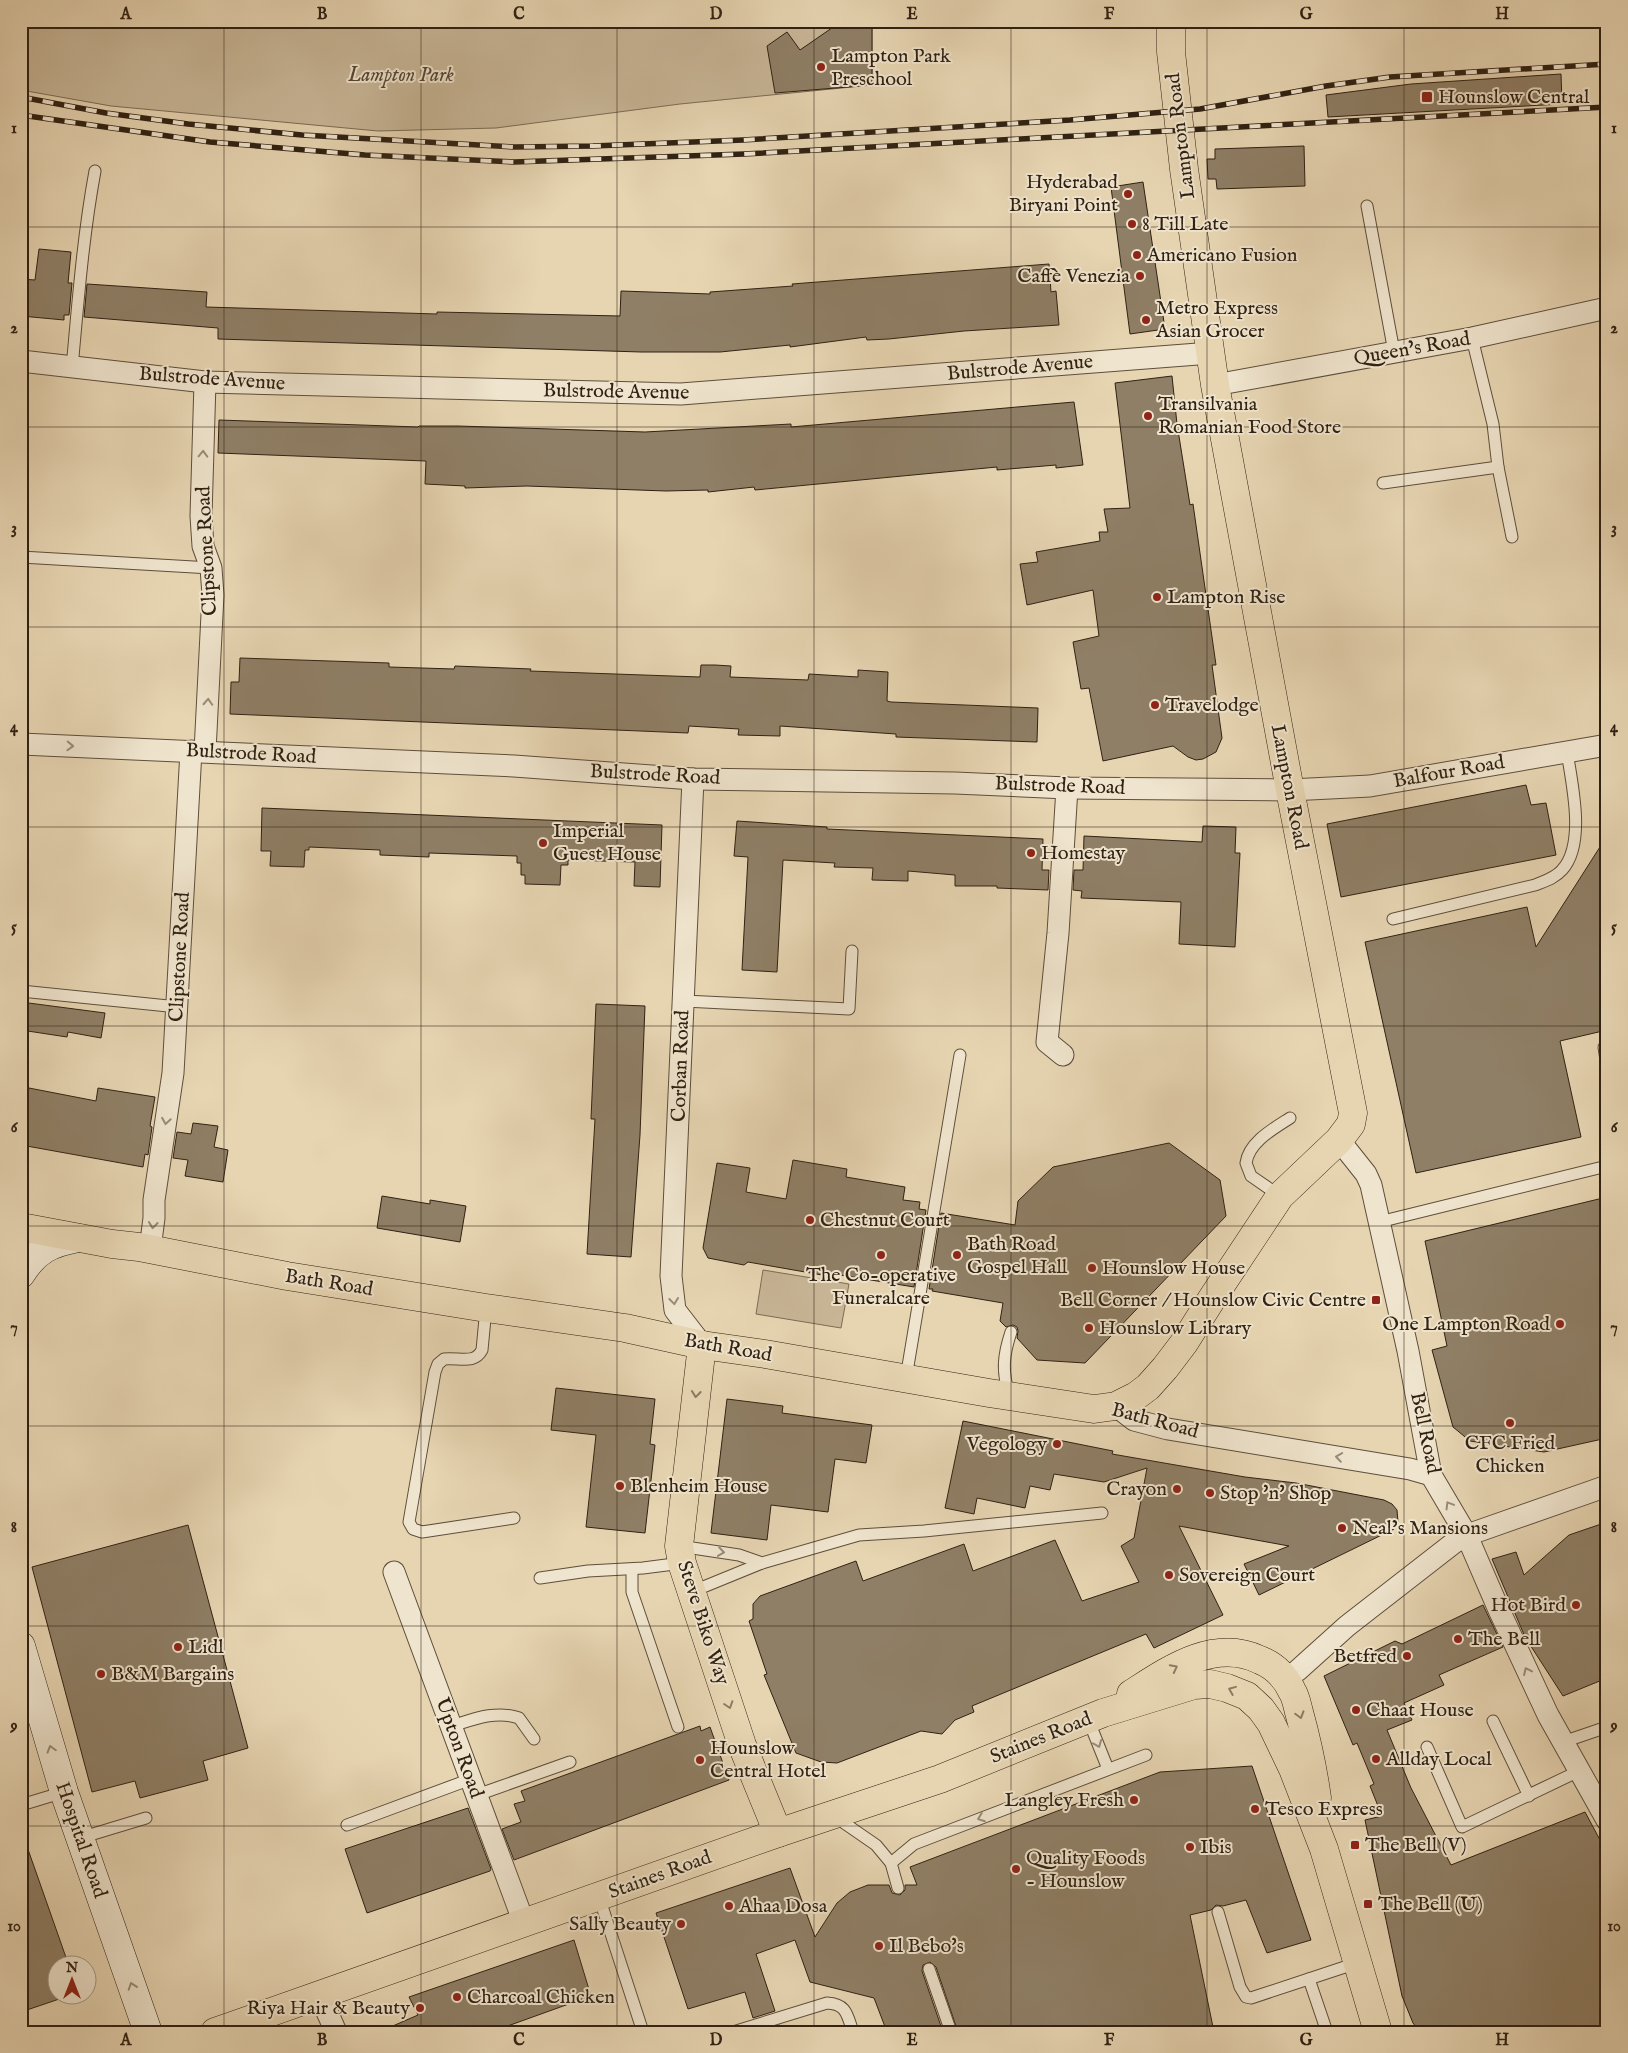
<svg xmlns="http://www.w3.org/2000/svg" width="1628" height="2053" viewBox="0 0 1628 2053" font-family="'IM FELL English',serif">
<style>
.green{fill:#c8b697;stroke:#7c6c55}
.building{fill:#8f7f66;stroke:#302113}
.lines{fill:none;stroke-linecap:round;stroke-linejoin:round}
.lane-casing{stroke:#5e4e3b;stroke-width:13}
.street-casing{stroke:#5e4e3b;stroke-width:23}
.secondary-casing{stroke:#302113;stroke-width:29}
.primary-casing{stroke:#302113;stroke-width:29}
.lane{stroke:#efe4cd;stroke-width:11}
.street{stroke:#efe4cd;stroke-width:21}
.secondary{stroke:#efe4cd;stroke-width:28}
.primary{stroke:#e7d5b2;stroke-width:28}
.rail-casing{stroke:#302113;stroke-width:5.5}
.rail{stroke:#efe4cd;stroke-width:4;stroke-dasharray:11;stroke-linecap:butt}
.oneway{stroke:#998c79}
.oneway2{stroke:#8c7b62}
.grid{fill:none;stroke:#302113;stroke-width:1;stroke-opacity:0.55}
.poi-dot{fill:#8f2418;stroke:#efe4cd;stroke-width:2}
.labels{text-anchor:middle;dominant-baseline:central;stroke-width:4;stroke-linejoin:round;paint-order:stroke}
.poi-label{font-size:20px;fill:#302113;stroke:#efe4cd;text-anchor:start}
.park-label{font-size:20px;font-style:italic;fill:#564634;stroke:#efe4cd}
.street-label{font-size:20px;fill:#302113;stroke:#efe4cd}
.neatline{fill:none;stroke:#302113;stroke-width:2}
.grid-label{font-size:16px;text-anchor:middle;font-weight:bold;fill:#302113}
</style>
<rect width="100%" height="100%" fill="#e7d5b2"/>
<filter id="stains"><feTurbulence type="fractalNoise" baseFrequency=".004" numOctaves="4"/><feColorMatrix values="0 0 0 0 .2 0 0 0 0 .09 0 0 0 0 .02 0 0 0 .5 -.17"/></filter>
<radialGradient id="worn" r=".72"><stop offset=".6" stop-color="#630" stop-opacity="0"/><stop offset="1" stop-color="#630" stop-opacity=".3"/></radialGradient>
<g class="green">
<path d="M21,21h851v64l-192,19 -184,24 -118,3 -267,-25 -90,-16z"/>
<path d="M763,1270l86,14 -8,44 -85,-14z"/>
</g>
<g class="building">
<path d="M842,21h30v64l-97,8 -8,-47 20,-14 13,18z"/>
<path d="M1561,74l1,30 -234,13 -2,-22 85,-11z"/>
<path d="M1304,146l1,40 -88,3 -1,-10h-8l-1,-20h8v-10z"/>
<path d="M1143,182l22,147 -35,5 -19,-147z"/>
<path d="M39,249l32,3 -3,31h4l-3,32h-5v5l-43,-4v-37l14,1z"/>
<path d="M1049,264l2,28 5,-1 3,34 -95,6 -75,8 -22,1 -1,-3 -76,10v-2l-70,7h-79l-423,-13v-11l-134,-11 3,-33 120,8 -1,15 231,7v-2l183,4 1,-25 89,3v-2l83,-6 -1,-2z"/>
<path d="M1172,376l5,48 13,81 3,-1 23,161h-4l10,73 -6,14 -13,7 -7,1 -8,-3 -15,-11 -70,15 -14,-73 -8,1 -8,-47 26,-6 -6,-46 -66,15 -7,-41 18,-2 -2,-10 64,-11 -1,-9h9l-4,-23 26,-1 -15,-125z"/>
<path d="M1074,402l9,63 -27,3v-3l-59,5v-3l-242,23 -1,-3 -46,5v-2l-42,1 -139,-5 -62,2v-2l-40,-2 1,-23 -208,-8 1,-33 199,7 1,-1h39l187,6 146,-8v3z"/>
<path d="M240,658l149,5v4l65,2 1,-3 76,3 -1,2 170,6 1,-12h14l16,1 -1,11 78,3 1,-6 49,3v-7l30,2 -1,29 4,1 147,6 -1,34 -141,-5v-3l-116,-8v10l-42,-1 1,-6 -50,-3 -1,7 -458,-19 1,-32h8z"/>
<path d="M1526,785l5,20 15,-2 10,52 -215,42 -14,-73z"/>
<path d="M262,808l400,17 -2,62 -26,-1 1,-24 -67,-2v5h-7l-1,20 -35,-1v-9h-4v-12h-4v-7l-88,-3v4l-49,-2v-5l-71,-3v3h-4l-1,17 -34,-1 1,-15h-10z"/>
<path d="M737,821l90,6v2l216,10 -1,31h7l-1,20 -51,-2v-2h-42v-11l-47,-4v10l-36,-1 1,-12 -39,-1 1,-4 -52,-3 -6,112 -35,-2 6,-113 -14,-1z"/>
<path d="M1203,826l33,1 -1,26h5l-5,94 -56,-3 2,-42 -100,-4 1,-7 -9,-1 1,-20h9l1,-34 118,6z"/>
<path d="M1607,836v194l-47,11 21,96 -165,36 -51,-231 162,-35 9,40z"/>
<path d="M21,1002l84,11 -4,25 -33,-6 -1,5 -46,-7z"/>
<path d="M596,1004l49,2 -5,129 -9,122 -44,-3 8,-135h-4z"/>
<path d="M29,1088l67,13 2,-13 57,9 -5,29 2,1 -4,28 -3,-1 -2,13 -122,-22v-17z"/>
<path d="M193,1123l25,3 -4,21 14,3 -5,32 -38,-6 3,-16 -15,-2 4,-26 14,2z"/>
<path d="M1169,1143l51,37 6,36 -141,147 -48,-3 -20,-22 1,-7 -1,-4 -4,-2 -7,2 -6,-6 3,-18 -71,-12 1,-2h-4l12,-76 74,12 3,-24 35,-34z"/>
<path d="M793,1160l54,9 -1,8 59,10 -2,13 17,2 -1,7 7,1 -12,77 -86,-14v3l-80,-14 -4,3 -36,-7 -5,-10 14,-85 33,5 -4,24 40,7z"/>
<path d="M382,1196l48,8v-4l36,6 -6,36 -83,-14z"/>
<path d="M1607,1197v241l-63,14 -74,-11 -17,-14 -21,-77 15,-4 -22,-105z"/>
<path d="M556,1388l99,11 -5,45 5,1 -10,88 -59,-6 10,-92 -45,-5z"/>
<path d="M727,1399l56,7 -1,7 90,12 -6,38 -31,-4 -7,53 -57,-7 -4,35 -56,-7z"/>
<path d="M963,1421l150,30 -1,3 133,23 51,6 88,17 8,4 5,6 1,12 -4,7 -135,66 -15,-31 45,-18 -110,-20 44,89 -69,33 -8,-14 -174,72 2,6 -19,8 -13,14 -21,-3 -84,32 -16,-1 -25,-9 -32,-78 3,-1 -18,-53 4,-2v-15l7,-8 96,-35 7,20 101,-37 9,27 82,-31 27,61 57,-19 -18,-36 13,-8 13,-70 -43,14 -50,-8 -4,16 -20,-4 -5,22 -48,-10 -3,16 -29,-6z"/>
<path d="M1607,1522v156l-44,18 -38,-59 -33,-78 24,-7 8,23 45,-40z"/>
<path d="M188,1525l60,223 -45,13 5,19 -68,18 -5,-17 -43,11 -60,-225z"/>
<path d="M1483,1605l20,42 -64,28 5,10 -40,18 8,17 -25,10 24,58 40,77 134,-53 22,41v179h-187l-7,-9 -11,-27 -37,-176 17,-4 -12,-30 4,-2 -17,-41 -4,2 -29,-69 71,-35 7,3z"/>
<path d="M700,1726l1,5 9,-4 19,53 -215,80 -12,-31 19,-7 -7,-18 11,-3 -4,-10z"/>
<path d="M1252,1766l59,174 -44,13 -21,-53 -23,6 -7,-1 -5,5 -21,5 24,117h-256l-22,-65 -6,-5 -7,3 -1,6 21,61h-56l-13,-34 -64,-16 -15,-42 -39,14 19,57 -22,7 -8,-26 -57,17 -32,-96 134,-45 25,69 22,-34 13,-11 18,-7h21l3,8 8,2 5,-5v-5h12l-7,-18 250,-95z"/>
<path d="M468,1808l23,61 -1,2 -123,42 -22,-64z"/>
<path d="M24,1838l45,128h-11v30h10l-47,16v-173z"/>
<path d="M574,1940l17,56 -100,36h-112l39,-17 -9,-18z"/>
<path d="M780,2025l2,7h-23z"/>
</g>
<g class="lines">
<g class="lane-casing">
<g id="lane">
<path d="M1367,206l27,146"/>
<path d="M72,368c6,-66 11,-132 23,-197"/>
<path d="M1498,467l14,70"/>
<path d="M1383,483l115,-16 -5,-43 -21,-86"/>
<path d="M21,557l190,11"/>
<path d="M1393,919l142,-34c10,-4 20,-7 27,-15 24,-26 10,-86 5,-118"/>
<path d="M21,991l157,16"/>
<path d="M684,1001l165,8 3,-58"/>
<path d="M1607,1044l-3,3 3,20"/>
<path d="M1280,1196l-29,-20 -5,-13c3,-21 27,-34 44,-45"/>
<path d="M1379,1222l228,-56"/>
<path d="M486,1308l-4,42c-8,15 -23,7 -38,9l-6,5 -3,8 -26,150 4,7 9,3 92,-14"/>
<path d="M906,1378l54,-323"/>
<path d="M1009,1395c-7,-24 -6,-39 2,-63"/>
<path d="M679,1546l60,9 23,8"/>
<path d="M632,1569v23l46,135"/>
<path d="M540,1578l48,-7 55,-3 39,-5"/>
<path d="M691,1592l71,-29 97,-28 65,-4 178,-18"/>
<path d="M1088,1719l20,50"/>
<path d="M1493,1721l36,75"/>
<path d="M452,1726c22,-7 44,-16 67,-8l15,21"/>
<path d="M1563,1742l44,-15"/>
<path d="M1427,1747l35,80 117,-56"/>
<path d="M477,1795l93,-33"/>
<path d="M21,1805l43,-13"/>
<path d="M834,1816l42,29 15,18 7,25"/>
<path d="M347,1825l124,-46"/>
<path d="M80,1838l66,-20"/>
<path d="M891,1863l23,-19 232,-89"/>
<path d="M599,1897l44,135"/>
<path d="M1218,1912l22,75 6,10 5,1 106,-35"/>
<path d="M929,1969l22,63"/>
<path d="M1309,1979l18,53"/>
<path d="M733,2032l94,-29c20,1 20,12 26,29"/>
</g>
</g>
<g class="street-casing">
<g id="street">
<path d="M21,361l184,21 476,12 530,-41"/>
<path d="M205,382l-4,134 2,30 8,22 2,27 -8,156"/>
<path d="M1215,385l257,-47 135,-30"/>
<path d="M21,744l493,22 179,13 262,4 112,5 223,2 80,-4 237,-41"/>
<path d="M693,779l-22,497 4,34 27,35"/>
<path d="M1063,1055l-16,-13 11,-109 9,-145"/>
<path d="M1339,1140l27,34 5,11 37,166 23,124 36,61 32,74 49,105 59,105"/>
<path d="M150,1249l4,-31v-18l19,-127 18,-322"/>
<path d="M1116,1406l18,14 34,9 242,40 21,6"/>
<path d="M394,1572l130,351"/>
<path d="M1297,1671l50,-45 108,-84 18,-9 134,-47"/>
<path d="M320,1996l16,36"/>
</g>
</g>
<g class="secondary-casing">
<g id="secondary">
<path d="M21,1274c15,-24 30,-31 57,-36"/>
<path d="M21,1646l43,146 84,240"/>
</g>
</g>
<g class="primary-casing">
<g id="primary">
<path d="M21,1227l91,17 27,3 148,29 199,32 139,20 77,17 63,9 224,39 105,16 22,-3 20,-10 12,-9 17,-19 19,-25 29,-46 67,-101 59,-56 12,-16 2,-11 -63,-323 -75,-405 -31,-216 -13,-117v-31"/>
<path d="M702,1345l-23,201 3,17 60,182 36,88"/>
<path d="M1131,1694c39,-25 83,-56 129,-34 15,6 25,16 32,31 4,6 5,14 7,21 8,29 14,57 18,86"/>
<path d="M215,2032l563,-199 162,-54 163,-66 91,-28 16,-1 17,4 20,8 14,13 10,14 22,46 31,80 54,183"/>
</g>
</g>
<use href="#lane" class="lane"/>
<use href="#street" class="street"/>
<use href="#secondary" class="secondary"/>
<use href="#primary" class="primary"/>
<g class="rail-casing">
<g id="rail">
<path d="M21,97l85,16 82,11 114,11 212,12 79,-1 150,-6 327,-20 130,-11 126,-23 64,-9 217,-13"/>
<path d="M21,115l189,27 155,13 149,7 230,-8 863,-47"/>
</g>
</g>
<use href="#rail" class="rail"/>
</g>
<defs><path id="oneway-chevron" d="M-2-3.5L2.5 0L-2 3.5" fill="none" stroke-width="1.6" stroke-linecap="round" stroke-linejoin="round" transform="scale(1.25)"/></defs>
<g class="oneway">
<use href="#oneway-chevron" transform="translate(203 454) rotate(-88)"/>
<use href="#oneway-chevron" transform="translate(208 702) rotate(-87)"/>
<use href="#oneway-chevron" transform="translate(70 746) rotate(2)"/>
<use href="#oneway-chevron" transform="translate(166 1121) rotate(99)"/>
<use href="#oneway-chevron" transform="translate(153 1225) rotate(96)"/>
<use href="#oneway-chevron" transform="translate(674 1301) rotate(83)"/>
<use href="#oneway-chevron" transform="translate(1339 1457) rotate(-171)"/>
<use href="#oneway-chevron" transform="translate(1449 1505) rotate(-121)"/>
<use href="#oneway-chevron" transform="translate(721 1552) rotate(8)"/>
<use href="#oneway-chevron" transform="translate(1527 1671) rotate(-115)"/>
<use href="#oneway-chevron" transform="translate(1098 1744) rotate(68)"/>
<use href="#oneway-chevron" transform="translate(51 1749) rotate(-106)"/>
<use href="#oneway-chevron" transform="translate(981 1818) rotate(159)"/>
<use href="#oneway-chevron" transform="translate(132 1986) rotate(-109)"/>
</g>
<g class="oneway2">
<use href="#oneway-chevron" transform="translate(696 1394) rotate(96)"/>
<use href="#oneway-chevron" transform="translate(1174 1668) rotate(-27)"/>
<use href="#oneway-chevron" transform="translate(1232 1690) rotate(-158)"/>
<use href="#oneway-chevron" transform="translate(729 1705) rotate(72)"/>
<use href="#oneway-chevron" transform="translate(1300 1715) rotate(74)"/>
</g>
<path class="grid" d="M224,21v2011M421,21v2011M617,21v2011M814,21v2011M1011,21v2011M1207,21v2011M1404,21v2011M21,227h1586M21,427h1586M21,627h1586M21,827h1586M21,1026h1586M21,1226h1586M21,1426h1586M21,1626h1586M21,1826h1586"/>
<g class="poi-dot">
<circle cx="821" cy="67" r="5"/>
<rect x="1421" y="91" width="12" height="12" rx="2.5"/>
<circle cx="1128" cy="194" r="5"/>
<circle cx="1132" cy="224" r="5"/>
<circle cx="1137" cy="255" r="5"/>
<circle cx="1140" cy="276" r="5"/>
<circle cx="1146" cy="320" r="5"/>
<circle cx="1148" cy="416" r="5"/>
<circle cx="1157" cy="597" r="5"/>
<circle cx="1155" cy="705" r="5"/>
<circle cx="543" cy="843" r="5"/>
<circle cx="1031" cy="853" r="5"/>
<circle cx="810" cy="1220" r="5"/>
<circle cx="881" cy="1255" r="5"/>
<circle cx="957" cy="1255" r="5"/>
<circle cx="1092" cy="1268" r="5"/>
<rect x="1371" y="1295" width="10" height="10" rx="2.5"/>
<circle cx="1560" cy="1324" r="5"/>
<circle cx="1089" cy="1328" r="5"/>
<circle cx="1510" cy="1423" r="5"/>
<circle cx="1057" cy="1444" r="5"/>
<circle cx="620" cy="1486" r="5"/>
<circle cx="1177" cy="1489" r="5"/>
<circle cx="1210" cy="1493" r="5"/>
<circle cx="1342" cy="1528" r="5"/>
<circle cx="1169" cy="1575" r="5"/>
<circle cx="1576" cy="1605" r="5"/>
<circle cx="1458" cy="1639" r="5"/>
<circle cx="178" cy="1647" r="5"/>
<circle cx="1407" cy="1656" r="5"/>
<circle cx="101" cy="1674" r="5"/>
<circle cx="1356" cy="1710" r="5"/>
<circle cx="1376" cy="1759" r="5"/>
<circle cx="700" cy="1760" r="5"/>
<circle cx="1134" cy="1800" r="5"/>
<circle cx="1255" cy="1809" r="5"/>
<rect x="1350" y="1840" width="10" height="10" rx="2.5"/>
<circle cx="1190" cy="1847" r="5"/>
<circle cx="1016" cy="1869" r="5"/>
<rect x="1363" y="1899" width="10" height="10" rx="2.5"/>
<circle cx="729" cy="1906" r="5"/>
<circle cx="681" cy="1924" r="5"/>
<circle cx="879" cy="1946" r="5"/>
<circle cx="457" cy="1997" r="5"/>
<circle cx="420" cy="2008" r="5"/>
</g>
<g class="labels">
<g class="poi-label">
<text x="831" y="56">Lampton Park<tspan x="831" dy="23">Preschool</tspan></text>
<text x="1438" y="97">Hounslow Central</text>
<text x="1118" y="182" text-anchor="end">Hyderabad<tspan x="1118" dy="23">Biryani Point</tspan></text>
<text x="1142" y="224">8 Till Late</text>
<text x="1147" y="255">Americano Fusion</text>
<text x="1130" y="276" text-anchor="end">Caffè Venezia</text>
<text x="1156" y="308">Metro Express<tspan x="1156" dy="23">Asian Grocer</tspan></text>
<text x="1158" y="404">Transilvania<tspan x="1158" dy="23">Romanian Food Store</tspan></text>
<text x="1167" y="597">Lampton Rise</text>
<text x="1165" y="705">Travelodge</text>
<text x="553" y="831">Imperial<tspan x="553" dy="23">Guest House</tspan></text>
<text x="1041" y="853">Homestay</text>
<text x="820" y="1220">Chestnut Court</text>
<text x="967" y="1244">Bath Road<tspan x="967" dy="23">Gospel Hall</tspan></text>
<text x="1102" y="1268">Hounslow House</text>
<text x="881" y="1275" text-anchor="middle">The Co-operative<tspan x="881" dy="23">Funeralcare</tspan></text>
<text x="1366" y="1300" text-anchor="end">Bell Corner / Hounslow Civic Centre</text>
<text x="1550" y="1324" text-anchor="end">One Lampton Road</text>
<text x="1099" y="1328">Hounslow Library</text>
<text x="1510" y="1443" text-anchor="middle">CFC Fried<tspan x="1510" dy="23">Chicken</tspan></text>
<text x="1047" y="1444" text-anchor="end">Vegology</text>
<text x="630" y="1486">Blenheim House</text>
<text x="1167" y="1489" text-anchor="end">Crayon</text>
<text x="1220" y="1493">Stop 'n' Shop</text>
<text x="1352" y="1528">Neal’s Mansions</text>
<text x="1179" y="1575">Sovereign Court</text>
<text x="1566" y="1605" text-anchor="end">Hot Bird</text>
<text x="1468" y="1639">The Bell</text>
<text x="188" y="1647">Lidl</text>
<text x="1397" y="1656" text-anchor="end">Betfred</text>
<text x="111" y="1674">B&amp;M Bargains</text>
<text x="1366" y="1710">Chaat House</text>
<text x="710" y="1748">Hounslow<tspan x="710" dy="23">Central Hotel</tspan></text>
<text x="1386" y="1759">Allday Local</text>
<text x="1124" y="1800" text-anchor="end">Langley Fresh</text>
<text x="1265" y="1809">Tesco Express</text>
<text x="1365" y="1845">The Bell (V)</text>
<text x="1200" y="1847">Ibis</text>
<text x="1026" y="1858">Quality Foods<tspan x="1026" dy="23">- Hounslow</tspan></text>
<text x="1378" y="1904">The Bell (U)</text>
<text x="739" y="1906">Ahaa Dosa</text>
<text x="671" y="1924" text-anchor="end">Sally Beauty</text>
<text x="889" y="1946">Il Bebo's</text>
<text x="467" y="1997">Charcoal Chicken</text>
<text x="410" y="2008" text-anchor="end">Riya Hair &amp; Beauty</text>
</g>
<g class="park-label">
<text x="401" y="75">Lampton Park</text>
</g>
<g class="street-label">
<text transform="translate(1181 136) rotate(-97)">Lampton Road</text>
<text transform="translate(1412 349) rotate(-10)">Queen's Road</text>
<text transform="translate(1020 368) rotate(-5)">Bulstrode Avenue</text>
<text transform="translate(212 379) rotate(4)">Bulstrode Avenue</text>
<text transform="translate(616 392) rotate(1)">Bulstrode Avenue</text>
<text transform="translate(207 551) rotate(-93)">Clipstone Road</text>
<text transform="translate(251 754) rotate(3)">Bulstrode Road</text>
<text transform="translate(1449 772) rotate(-10)">Balfour Road</text>
<text transform="translate(655 775) rotate(3)">Bulstrode Road</text>
<text transform="translate(1060 786) rotate(2)">Bulstrode Road</text>
<text transform="translate(1289 787) rotate(79)">Lampton Road</text>
<text transform="translate(180 957) rotate(-87)">Clipstone Road</text>
<text transform="translate(681 1066) rotate(-88)">Corban Road</text>
<text transform="translate(329 1283) rotate(9)">Bath Road</text>
<text transform="translate(728 1348) rotate(10)">Bath Road</text>
<text transform="translate(1155 1421) rotate(15)">Bath Road</text>
<text transform="translate(1425 1433) rotate(78)">Bell Road</text>
<text transform="translate(703 1623) rotate(72)">Steve Biko Way</text>
<text transform="translate(1041 1738) rotate(-22)">Staines Road</text>
<text transform="translate(459 1748) rotate(70)">Upton Road</text>
<text transform="translate(81 1840) rotate(71)">Hospital Road</text>
<text transform="translate(660 1875) rotate(-20)">Staines Road</text>
</g>
</g>
<rect width="1628" height="2053" fill="none" stroke="#e7d5b2" stroke-width="55"/>
<g transform="translate(72 1980)"><circle r="24" fill="#efe4cd" stroke="#a39683"/>
<path d="M0-4L9 19L0 12L-9 19Z" fill="#8f2418"/>
<text y="-8" font-size="14" font-weight="bold" text-anchor="middle" fill="#302113">N</text>
</g>
<rect x="28" y="28" width="1572" height="1998" class="neatline"/>
<g class="grid-label">
<text x="126" y="19">A</text>
<text x="322" y="19">B</text>
<text x="519" y="19">C</text>
<text x="716" y="19">D</text>
<text x="912" y="19">E</text>
<text x="1109" y="19">F</text>
<text x="1306" y="19">G</text>
<text x="1502" y="19">H</text>
<text x="14" y="133">1</text>
<text x="1614" y="133">1</text>
<text x="14" y="333">2</text>
<text x="1614" y="333">2</text>
<text x="14" y="533">3</text>
<text x="1614" y="533">3</text>
<text x="14" y="732">4</text>
<text x="1614" y="732">4</text>
<text x="14" y="932">5</text>
<text x="1614" y="932">5</text>
<text x="14" y="1132">6</text>
<text x="1614" y="1132">6</text>
<text x="14" y="1332">7</text>
<text x="1614" y="1332">7</text>
<text x="14" y="1532">8</text>
<text x="1614" y="1532">8</text>
<text x="14" y="1731">9</text>
<text x="1614" y="1731">9</text>
<text x="14" y="1931">10</text>
<text x="1614" y="1931">10</text>
<text x="126" y="2045">A</text>
<text x="322" y="2045">B</text>
<text x="519" y="2045">C</text>
<text x="716" y="2045">D</text>
<text x="912" y="2045">E</text>
<text x="1109" y="2045">F</text>
<text x="1306" y="2045">G</text>
<text x="1502" y="2045">H</text>
</g>
<rect width="100%" height="100%" filter="url(#stains)"/>
<rect width="100%" height="100%" fill="url(#worn)"/>
</svg>
